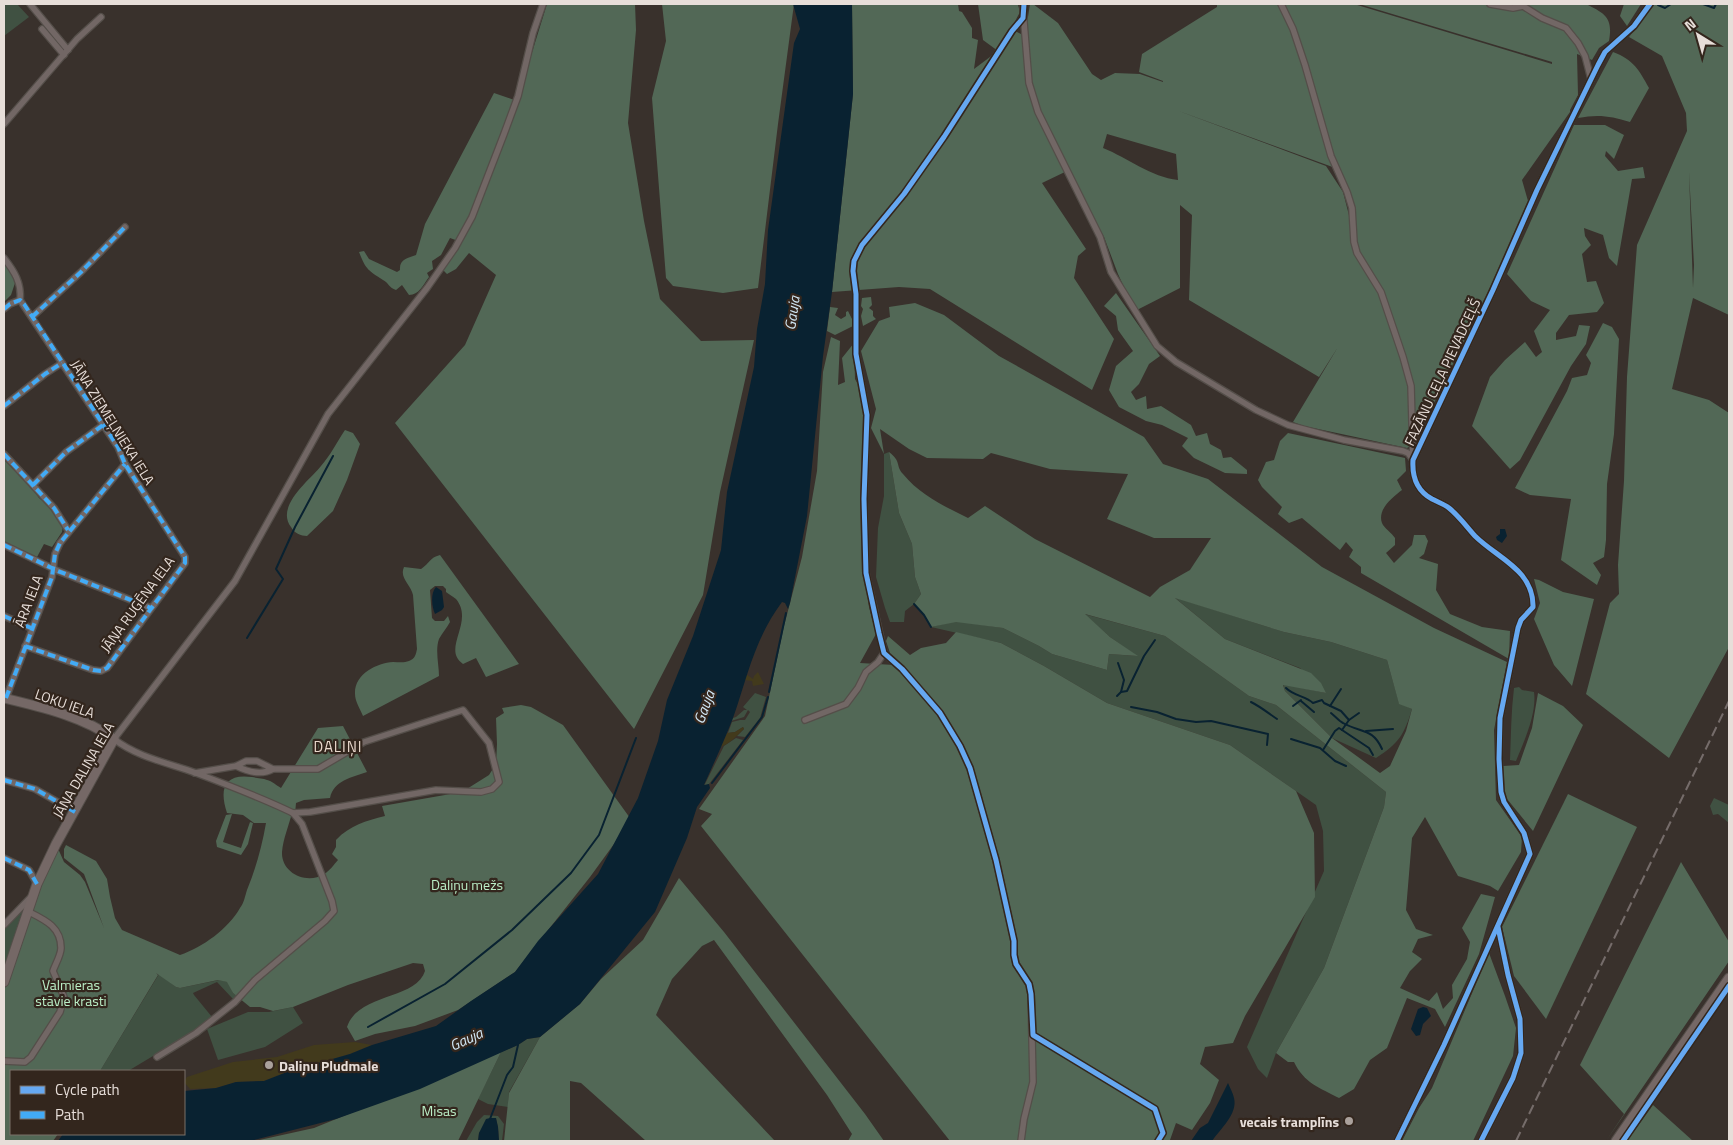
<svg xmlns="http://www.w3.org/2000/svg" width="1733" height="1145" viewBox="0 0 1733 1145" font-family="'Titillium Web',sans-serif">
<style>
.green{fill:#405142}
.forest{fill:#526856;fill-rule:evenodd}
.sand{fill:#423a1c}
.water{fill:#092231}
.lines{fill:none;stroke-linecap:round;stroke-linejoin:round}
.stream{stroke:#092231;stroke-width:2}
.street-casing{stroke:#544e49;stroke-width:8}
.secondary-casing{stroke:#544e49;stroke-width:11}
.street{stroke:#726765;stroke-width:5.5}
.secondary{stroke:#756866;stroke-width:9}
.rail{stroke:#756c6a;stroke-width:2;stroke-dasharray:10 5;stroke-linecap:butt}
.quiet{stroke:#42abf6;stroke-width:4;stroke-dasharray:8 4;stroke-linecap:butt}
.cycleway-casing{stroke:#33261d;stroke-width:8}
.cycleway{stroke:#66a8f1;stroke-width:5}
.poi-dot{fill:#aaa19c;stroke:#33261d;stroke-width:2}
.labels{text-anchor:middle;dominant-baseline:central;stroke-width:4.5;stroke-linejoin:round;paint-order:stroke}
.street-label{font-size:14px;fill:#e7ded9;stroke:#33261d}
.park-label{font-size:14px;fill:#bbefc7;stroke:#33261d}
.poi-label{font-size:14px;font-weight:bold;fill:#e7ded9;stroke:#33261d;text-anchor:start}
.water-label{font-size:15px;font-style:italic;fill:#d2e8f6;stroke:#33261d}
.neighbourhood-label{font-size:15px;letter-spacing:1px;fill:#e9d8cc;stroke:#33261d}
</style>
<rect width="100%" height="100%" fill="#39312c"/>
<g class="green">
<path d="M4,4h13l12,13 -25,19z"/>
<path d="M889,452l10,61 13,31 3,33 6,17 -7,10 -9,7 -1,11h-14l-5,-14 -9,-31 2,-49 6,-32v-42z"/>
<path d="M1174,597l110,35 47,10 56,18 12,43 13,6c-8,26 -13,34 -36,49l-44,-20 -47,-47 -2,-7 43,9 -26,-25 -75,-29z"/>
<path d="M1084,614l81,22 84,60 27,9 110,87 -2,15 -60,161 -48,85 -9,25 -9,-9 -11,-22 77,-176 -1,-40 -7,-26 -86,-60 -123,-42 -63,-37 -43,-23 -70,-16 25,-6 47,7 36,18 13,8 55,16 2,-16 28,2 -27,-19z"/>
<path d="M1519,687l3,3 12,2c3,22 -10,49 -18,69l-6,-1c1,-24 1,-48 4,-72z"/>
<path d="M755,693l11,4 -6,21 -15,19 -8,-1 7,-7 -1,-2 -8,5 -7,1 4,-11 8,-2h5l5,-8 -2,-2 -4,7 -13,4 2,-3 3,-1 8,-7h3l-4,-3z"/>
<path d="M736,738l7,2 -34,44 -5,2 20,-40z"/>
<path d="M1714,798l15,7v18l-11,-9 -5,1 -3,-9z"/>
<path d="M32,897l-28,85v-57z"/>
<path d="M159,974l17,13 4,1 39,-8 9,2 5,11 4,3 -4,3 -16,-17 -24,11 1,2 18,22 -19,15 -65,39h-28z"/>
<path d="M293,1007l10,16 -38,24 -47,13 -11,-31 41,-17h21z"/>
<path d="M540,1037l-31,55 -1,15 -20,-3 -10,-5 23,-47 17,-7 9,-6z"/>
<path d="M484,1115l14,1 6,8 -2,17h-3l-1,-14 -2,-8 -17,14 -1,8h-12l11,-19z"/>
</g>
<g class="forest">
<path d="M547,4h88l1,26 -8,93 16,98 16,78 41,42 53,-1 -34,152 -17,103 -69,134 -239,-306 70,-78 31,-70 -27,-22 -13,16 -9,5 -6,-6 20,-26 -11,-4 -9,17 -9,6 1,8 -6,4 2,4c-6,8 -10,18 -20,18l-7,-10 -6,5c-7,-2 -7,-7 -13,-10 -15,-10 -17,-10 -24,-28l5,-1 5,8 28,13 3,-2c-1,-11 8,-12 16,-15l9,-31 69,-131 23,8z"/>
<path d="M662,4h132l-16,120 -20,164 -35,5 -50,-7 -7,-8 -14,-180 14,-57z"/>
<path d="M852,4h106l1,7 3,1 10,16v10l6,2 -4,29 24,-18 -15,-11 -5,-36h37l3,1 2,7 -9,17 14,7 5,-32h3l25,19 34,51 9,6 14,-7 25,1 23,8v-1l-24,-9 3,-18 75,-47v-3h137l198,60v-2l-193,-58h227c20,10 27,14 23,37l-10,7 -7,12 -15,-6 1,41 -8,15v2l-48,68 6,21 -41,93 -71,146 -3,-54 -31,-98 -24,-38 -3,-15 -2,-31 -15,-35 -162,-59 150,56 17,26 8,31v16l30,60 29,89 2,57 -5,3 -103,-22 -11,-4 45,-75 -19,30 -130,-77 3,-85 -12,-10v83l-45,23 -17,-37 -14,-37 -37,-66 -25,12 44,66 -8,7 -4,22 40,61 -22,51 -162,-101 -31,-2 -67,5 21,-198zM1107,134l69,20 2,26c-27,-3 -50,-22 -75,-32z"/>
<path d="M1624,4h17l-14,22 -7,-10z"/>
<path d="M1655,4h74v311l-36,-17 -21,91 37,11 20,13v234l-60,111 -83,-64 24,-91 9,-9 -1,-29 6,-84 3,-104 10,-132 50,-114 -1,-18 -24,-57 -33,-19zM1689,172l5,93 -1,23z"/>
<path d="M1613,52c21,8 26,18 36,36l-19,34c-19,-6 -32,-8 -52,-4z"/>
<path d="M1574,125h31l19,10 -10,24 -8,-8 -1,5 13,15 25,-4 2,11 -13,1 -15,87 -8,-8 -6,-23 -19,-7 1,8 6,9 -9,9 5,28 9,-1 8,22 -7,9 -28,3 -13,18v7l20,-4 3,-11 11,1 -4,18 -15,22 -51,94 -10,9 -38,-43 18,-49 15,-17 20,-18 11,15 6,-5 -8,-21 16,-21 -19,-9 -24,-27z"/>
<path d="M4,261l12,19 -5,15 -7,7z"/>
<path d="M1116,293l44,63 -11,8 -10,20 -8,8 5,8 10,-4 1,13 14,-3 30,19 5,11 11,-3 3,11 11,6 2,8 8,-1 16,13v4l-22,-1 -31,-15 -12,-12 6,-8 -26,-13 -16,-4 -27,-14 -10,-17 7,-24 17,-15 -15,-21 -2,-14 -12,-10z"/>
<path d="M871,297l1,8 -3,3 4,3v5l3,3 -13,7 -2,-10 2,-7 -2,-3 1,-8z"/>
<path d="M915,303l29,12 55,41 145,81 19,27 45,15 114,88 112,61 73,34 -13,68 2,70 26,37 -1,15 -23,39 -8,-5 -32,-10 -33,-59 -13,21 -6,72 10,19 17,6 -15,4 -6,13 10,7 -12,12 -10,17 29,13 8,-9 6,17 10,-11 -1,-13 15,-26 3,-17 -8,-14 19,-34 14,3 -16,57 -34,73 -10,-18 -28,-11 -20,50 -17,12 -16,29 -15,9c-19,-10 -35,-15 -45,-36h-6l-12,-9 48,-85 60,-161 2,-15 -110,-87 -27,-9 -84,-60 -80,-22 25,23 28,19 -29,-2 -2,16 -55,-16 -13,-8 -36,-18 -47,-6 -25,5 -7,-12 -10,-11 7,-10 -6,-17 -3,-33 -13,-31 -10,-61c13,10 6,13 14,22 17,21 41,32 65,44l17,-12 50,33 115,58 10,-10 30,-17 21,-32h-57l-47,-19 21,-45 -78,-5 -59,-16 -8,6 -56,-1 -18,-9 -29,-20 4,25 -13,-26 5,-19 -15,-58 18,-30 11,-4 -1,-10zM1175,598l109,34 47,10 56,18 12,44 13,5 -6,22 -16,35 -10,7 -48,-35 -47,-47 -2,-6 43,8 -5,-10 -10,-10 -86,-34z"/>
<path d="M830,307l8,1 -3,7 6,4 5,-3v-4l2,-1 7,14 -20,10 -8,-4z"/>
<path d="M1603,323l9,4 7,12 -5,95 -7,50 -1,56 -2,17 -11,6 8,12 -4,10 -36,-25 10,-61 -41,-4 -15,-7 52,-97 5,-13 15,-3 4,-12 -5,-8z"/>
<path d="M831,337l9,4 -2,44 7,-3 -3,-24 12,-15 1,36 13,24 -2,72 -4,73 7,59 7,27 -16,29 34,2 -8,-24 2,-5 22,19 11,-7 25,-5 10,-11 45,11 43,23 63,37 123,42 66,46 18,42 1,64 -70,119 -12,27 -28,4 -5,17 19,16 -9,23 -18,27 -16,-7 -6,17 2,1h-222l-249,-315 11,-12 -13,-5 66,-93 19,-90 18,-69 15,-86 6,-99z"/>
<path d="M345,430l8,3 7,11 -13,36 -14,31 -26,25c-6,0 -13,-3 -16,-9 -16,-21 19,-47 30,-61 9,-10 16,-24 24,-36z"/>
<path d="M1288,433l117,25 1,13 -9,9 5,10c-9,7 -25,19 -20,33 2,5 10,10 13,15v7l-9,8 8,10 18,-18 2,-10h11l3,6 -4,13 -5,4 19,6 -2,26 14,24 32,13 28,4 -1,28 -148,-86v-6l-12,-10 4,-7 -7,-8 -6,8 -38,-32 -13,5 -11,-9 4,-7 -20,-20 -4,-7 8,-18 8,-2 6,-19z"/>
<path d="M4,460l24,23 11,15 15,12 9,15 -1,7 -10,15 -8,-3 -7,13 -33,-15z"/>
<path d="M440,555l79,109 -33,13 -10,-19 -13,6c-22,-15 12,-42 -7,-65 -3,-2 -7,-5 -10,-7v-3l-3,-3h-8l-5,4 2,28 3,3h9l4,-5 2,6c-3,6 -8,11 -11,17 -4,11 0,26 0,37l-76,40c-3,-7 -8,-15 -8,-22 -1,-20 22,-31 38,-32 6,0 11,1 16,-1 6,-2 7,-7 8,-12l-4,-54c-2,-10 -14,-17 -9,-28l17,2c9,-6 8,-11 19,-14z"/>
<path d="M1534,579l5,1 24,12 31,7 -22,87 -18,-21 -20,-46 6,-16z"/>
<path d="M1538,693l25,13 20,19 -50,106 -30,-37v-28l16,-1 13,-37z"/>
<path d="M521,705l10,2 32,18 67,93 -16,26 -24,33 -75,95 -57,38 -43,16 -40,8 -20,7 -8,-14c11,-34 69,-27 78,-56l-2,-7 -10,-1 -65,22 -55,22 -20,4 -13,-4h-10l-17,-14 -6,-11 -9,-2 -38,8 -4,-1 -20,-14 2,2 -58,96h-89v63h47l-5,7h-49v-159l52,-138 8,18 16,13 5,7 19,46 -20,-54 -20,-16v-9l2,-4 30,16 11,18 3,18 5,21 7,12 58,25c23,-8 48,-26 60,-47 4,-5 5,-12 7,-18 9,-22 15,-44 19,-67h-12l-11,-8 -16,-2c-8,-24 -3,-40 25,-36 4,1 11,1 15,3 5,1 9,5 14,8l37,-60 25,-2 24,46c-16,6 -33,8 -37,26l-26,2 -8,3 -1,11 -3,-1c-3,12 -9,26 -10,39 -1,21 25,33 42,22 6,-3 10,-10 14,-14l-6,-6 4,-7v-7c14,-15 30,-19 49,-24l-3,-10 80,-14 27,-17 7,-11 1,-20 -1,-26 8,-5 -2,-5z"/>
<path d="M1568,794l69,33 -91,192 -32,-43 -12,-49z"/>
<path d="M232,814l-9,28 18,6 9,-26 3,1 -5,21 -7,11 -24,-8 -1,-6 10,-26z"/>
<path d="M1681,862l48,80v19l-123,180 18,-27 -44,-49z"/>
<path d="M679,878l45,54 141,182 19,27h-36l4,-7 -25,-39 -113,-155 -12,6 -30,33 -16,36 119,126h-129l-65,-58 -11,-2v60h-66l5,-48 31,-56 40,-33 21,-25 42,-39z"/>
<path d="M1489,953l16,43 11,32 -3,28 -40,85h-71l17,-33 13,-20z"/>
<path d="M501,1052l-43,89h-203l59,-13z"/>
<path d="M1653,1105l40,36h-66z"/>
</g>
<g class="sand">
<path d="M758,672l6,12 -11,2 -1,-5 -8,-1 2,-6 7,5 1,-3z"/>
<path d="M743,727l1,2c-8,7 -12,13 -23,18l6,-14 8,-1z"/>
<path d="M355,1042l17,3 -22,9 -63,18 -23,9 -28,1 -20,6 -26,1 -6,-7 3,-5 46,-15 44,-5 37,-12z"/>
</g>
<g class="water">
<path d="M793,4h59l1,90 -21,198 -9,64 -16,160 -17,87 -2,6 -3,-6 -3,-1c-28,38 -34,73 -49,116 -9,23 -19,45 -29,67l5,-1 1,4 -13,19 -10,31 -32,74 -75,92 -40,33 -13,2 -9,6 -98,44 -84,30 -86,22h-192l5,-7h121v-43l32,-3 20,-6 28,-1 23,-9 63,-18 22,-9 64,-19 35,-25 44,-29 23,-31 60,-67 40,-76 20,-57 9,-41 26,-64 28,-86 6,-58 27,-125 3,-38 8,-45 3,-54 26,-187 6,-14z"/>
<path d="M1500,529h5l2,7 -5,7 -5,-3 -1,-3 4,-3z"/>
<path d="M436,587l6,4 2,16 -2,3 -7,4c-3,-6 -5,-21 1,-27z"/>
<path d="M1423,1007l4,1 4,8 -8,8 -3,11 -4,1 -5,-7 7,-20z"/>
<path d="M1228,1083c2,5 5,10 6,15 4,16 -14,31 -22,43h-21l9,-13 8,-5z"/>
<path d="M490,1118h6l2,9 1,14h-21l1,-8 7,-14z"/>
</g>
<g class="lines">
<g class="stream">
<path d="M1631,4h7"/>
<path d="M1703,4l11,4 2,-4"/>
<path d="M1658,5l7,3 6,-4"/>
<path d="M914,604l10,11 7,12"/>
<path d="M247,638l36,-59 -7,-10 19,-42 38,-71"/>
<path d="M1118,663l6,17 -3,12"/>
<path d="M1286,688c8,8 20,8 27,15l9,-3 2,3 17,8 8,9"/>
<path d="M769,692l17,-79"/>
<path d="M1117,696l4,-4 6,-1 17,-35 11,-16"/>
<path d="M1301,701l13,11"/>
<path d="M1251,702c10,5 17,11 26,17"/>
<path d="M1293,706l8,-6"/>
<path d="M1330,706l11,-17"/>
<path d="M1131,707l26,5 19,7 20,3 15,-1 57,13 -1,11"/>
<path d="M1331,713c4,3 8,8 12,10 18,10 30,5 39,26"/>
<path d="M1342,730l7,-10 10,-7"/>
<path d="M1366,731l27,-2"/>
<path d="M1291,739l29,9 15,13 11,5"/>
<path d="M1323,750l12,-19 4,-3 30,20 4,7"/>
<path d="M712,783l50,-66 6,-20"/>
<path d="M368,1027l77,-43 67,-54 59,-57 28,-38 37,-97"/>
<path d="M490,1119l17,-44 6,-8 5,-22"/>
</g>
<g class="street-casing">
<g id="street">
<path d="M30,4l38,46"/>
<path d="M1024,4l-1,6 6,73 9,29 62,125 11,35 46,74 19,16 80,48 32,15 56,15 59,11 5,2 5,7"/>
<path d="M1281,4l12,25 12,36 26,91 16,36 5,16 2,34 3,11 24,39 22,65 8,29 2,72"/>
<path d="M1490,4l23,4 10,-2 19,12 24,10 12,15 7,13 6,23"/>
<path d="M42,29l22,26"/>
<path d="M4,124l73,-85 24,-22"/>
<path d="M4,258c10,13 18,25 16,42"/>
<path d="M20,300l98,147 7,17 60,93v6l-78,105 -6,3 -8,-1 -68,-24"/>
<path d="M4,309l6,-5 10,-4"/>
<path d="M32,317l49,-45 44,-45"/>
<path d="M4,406l41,-32 17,-11"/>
<path d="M4,454l50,54 14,22"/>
<path d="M33,485l33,-33 37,-27"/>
<path d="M4,545l54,26 93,37"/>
<path d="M4,616l27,12"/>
<path d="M6,698l46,-121 3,-23 5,-11 65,-79"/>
<path d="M805,720l41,-16 12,-16 8,-16 12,-10 6,-9"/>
<path d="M273,769h45l46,-27 99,-32 26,33 10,39 -7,7 -11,3 -45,-2 -126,22 -17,1"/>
<path d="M195,773l41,-7 10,-5h11l16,8c-12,7 -25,3 -37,-3"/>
<path d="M4,780l31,9 40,23"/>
<path d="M4,858l25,12 8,14"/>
<path d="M4,925l26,-27"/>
<path d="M157,1057l39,-24 39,-31 20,-22 70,-59 9,-10 -2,-10 -30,-77 -9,-11c-31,-15 -65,-28 -97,-40 -28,-10 -59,-16 -82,-34l121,-158 93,-167 99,-126 28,-40 17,-31 32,-83 14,-38 15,-63 10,-29"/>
<path d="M4,1061l21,1 6,-5 29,-45 4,-15 -11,-26c2,-6 8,-16 8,-23 0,-21 -16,-28 -32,-36"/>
<path d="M1021,1141l3,-22 9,-37 -2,-88 -2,-10 -13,-20 -2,-9v-14l-18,-81 -26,-92 -10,-22 -20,-33 -38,-44 -18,-16 -18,-80 -2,-74 3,-84 -11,-61v-60l-3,-23 1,-10 8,-16 42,-51 40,-57 68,-106 11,-13"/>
<path d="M1158,1141l5,-8"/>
<path d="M1397,1141l47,-96 86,-191 -6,-21 -20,-31 -3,-10 -2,-33 1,-41 18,-90 3,-8 12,-13c1,-37 -36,-49 -58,-71 -9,-10 -16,-20 -26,-28 -5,-4 -11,-6 -17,-9 -15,-8 -20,-23 -19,-39l80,-170 44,-100 61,-125 7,-13 29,-26 16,-22"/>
<path d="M1481,1141l32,-63 8,-25 -1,-34 -12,-44 -10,-48"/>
</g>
</g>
<g class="secondary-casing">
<g id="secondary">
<path d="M4,698c36,9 79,18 110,41l-58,105 -19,40 -33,98"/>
<path d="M1616,1141l113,-163"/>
</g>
</g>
<use href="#street" class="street"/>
<use href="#secondary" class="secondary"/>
<path class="rail" d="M1516,1141l213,-440"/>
<g class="quiet">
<path d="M4,309l6,-5 10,-4 4,4 94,143 7,17 60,93v6l-78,105 -6,3 -8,-1 -68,-24"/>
<path d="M32,317l49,-45 44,-45"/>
<path d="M4,406l41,-32 17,-11"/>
<path d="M4,454l50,54 14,22"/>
<path d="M33,485l33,-33 37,-27"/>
<path d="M4,545l54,26 93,37"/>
<path d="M4,616l27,12"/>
<path d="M6,698l46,-121 3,-23 5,-11 65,-79"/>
<path d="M4,780l31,9 40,23"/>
<path d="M4,858l25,12 8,14"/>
</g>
<g class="cycleway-casing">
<g id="cycleway">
<path d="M1024,4l-1,14 -11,13 -68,106 -40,57 -42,51 -8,16 -1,10 3,23v60l11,61 -3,84 2,74 13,60 5,20 18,16 38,44 20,33 10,22 26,92 18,81v14l2,9 13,20 2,10 2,41 122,74 8,24 -5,8"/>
<path d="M1397,1141l47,-96 86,-191 -6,-21 -20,-31 -3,-10 -2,-33 1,-41 18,-90 3,-8 12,-13c1,-37 -36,-49 -58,-71 -9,-10 -16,-20 -26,-28 -5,-4 -11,-6 -17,-9 -15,-8 -20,-23 -19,-39l80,-170 44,-100 61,-125 7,-13 29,-26 16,-22"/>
<path d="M1481,1141l32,-63 8,-25 -1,-34 -12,-44 -10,-48"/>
<path d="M1623,1141l106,-155"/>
</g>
</g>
<use href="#cycleway" class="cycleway"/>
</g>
<g class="poi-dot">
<circle cx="269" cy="1065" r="5"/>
<circle cx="1349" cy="1121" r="5"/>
</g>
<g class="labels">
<g class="street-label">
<text transform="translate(1442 372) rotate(-65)">FAZĀNU CEĻA PIEVADCEĻŠ</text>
<text transform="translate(113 422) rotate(58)">JĀŅA ZIEMEĻNIEKA IELA</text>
<text transform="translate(28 601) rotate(-69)">ĀRA IELA</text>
<text transform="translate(137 604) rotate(-54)">JĀŅA RUĢĒNA IELA</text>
<text transform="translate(65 703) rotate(19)">LOKU IELA</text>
<text transform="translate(83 770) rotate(-60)">JĀŅA DALIŅA IELA</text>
</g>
<g class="park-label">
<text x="467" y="884">Daliņu mežs</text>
<text x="71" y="984">Valmieras<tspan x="71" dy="16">stāvie krasti</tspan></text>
<text x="439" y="1110">Misas</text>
</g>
<g class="poi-label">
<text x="279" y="1065">Daliņu Pludmale</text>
<text x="1339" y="1121" text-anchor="end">vecais tramplīns</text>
</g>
<g class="water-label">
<text transform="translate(792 313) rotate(-82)">Gauja</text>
<text transform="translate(704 707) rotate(-70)">Gauja</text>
<text transform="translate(466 1039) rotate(-25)">Gauja</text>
</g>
<g class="neighbourhood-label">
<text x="338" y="746">DALIŅI</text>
</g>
</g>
<rect width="1733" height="1145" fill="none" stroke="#e7ded9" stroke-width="10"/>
<rect x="10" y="1070" width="175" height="65" fill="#33261d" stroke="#7b7068"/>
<rect x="20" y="1086" width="25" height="8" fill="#66a8f1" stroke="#7b7068"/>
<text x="55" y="1095" font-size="15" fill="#e7ded9">Cycle path</text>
<rect x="20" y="1111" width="25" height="8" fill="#42abf6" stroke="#7b7068"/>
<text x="55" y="1120" font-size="15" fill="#e7ded9">Path</text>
<g transform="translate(1698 35) rotate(323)" stroke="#33261d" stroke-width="4" paint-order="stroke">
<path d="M0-4L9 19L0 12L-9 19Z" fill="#e7ded9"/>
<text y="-8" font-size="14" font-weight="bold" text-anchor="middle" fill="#e7ded9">N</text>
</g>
</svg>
